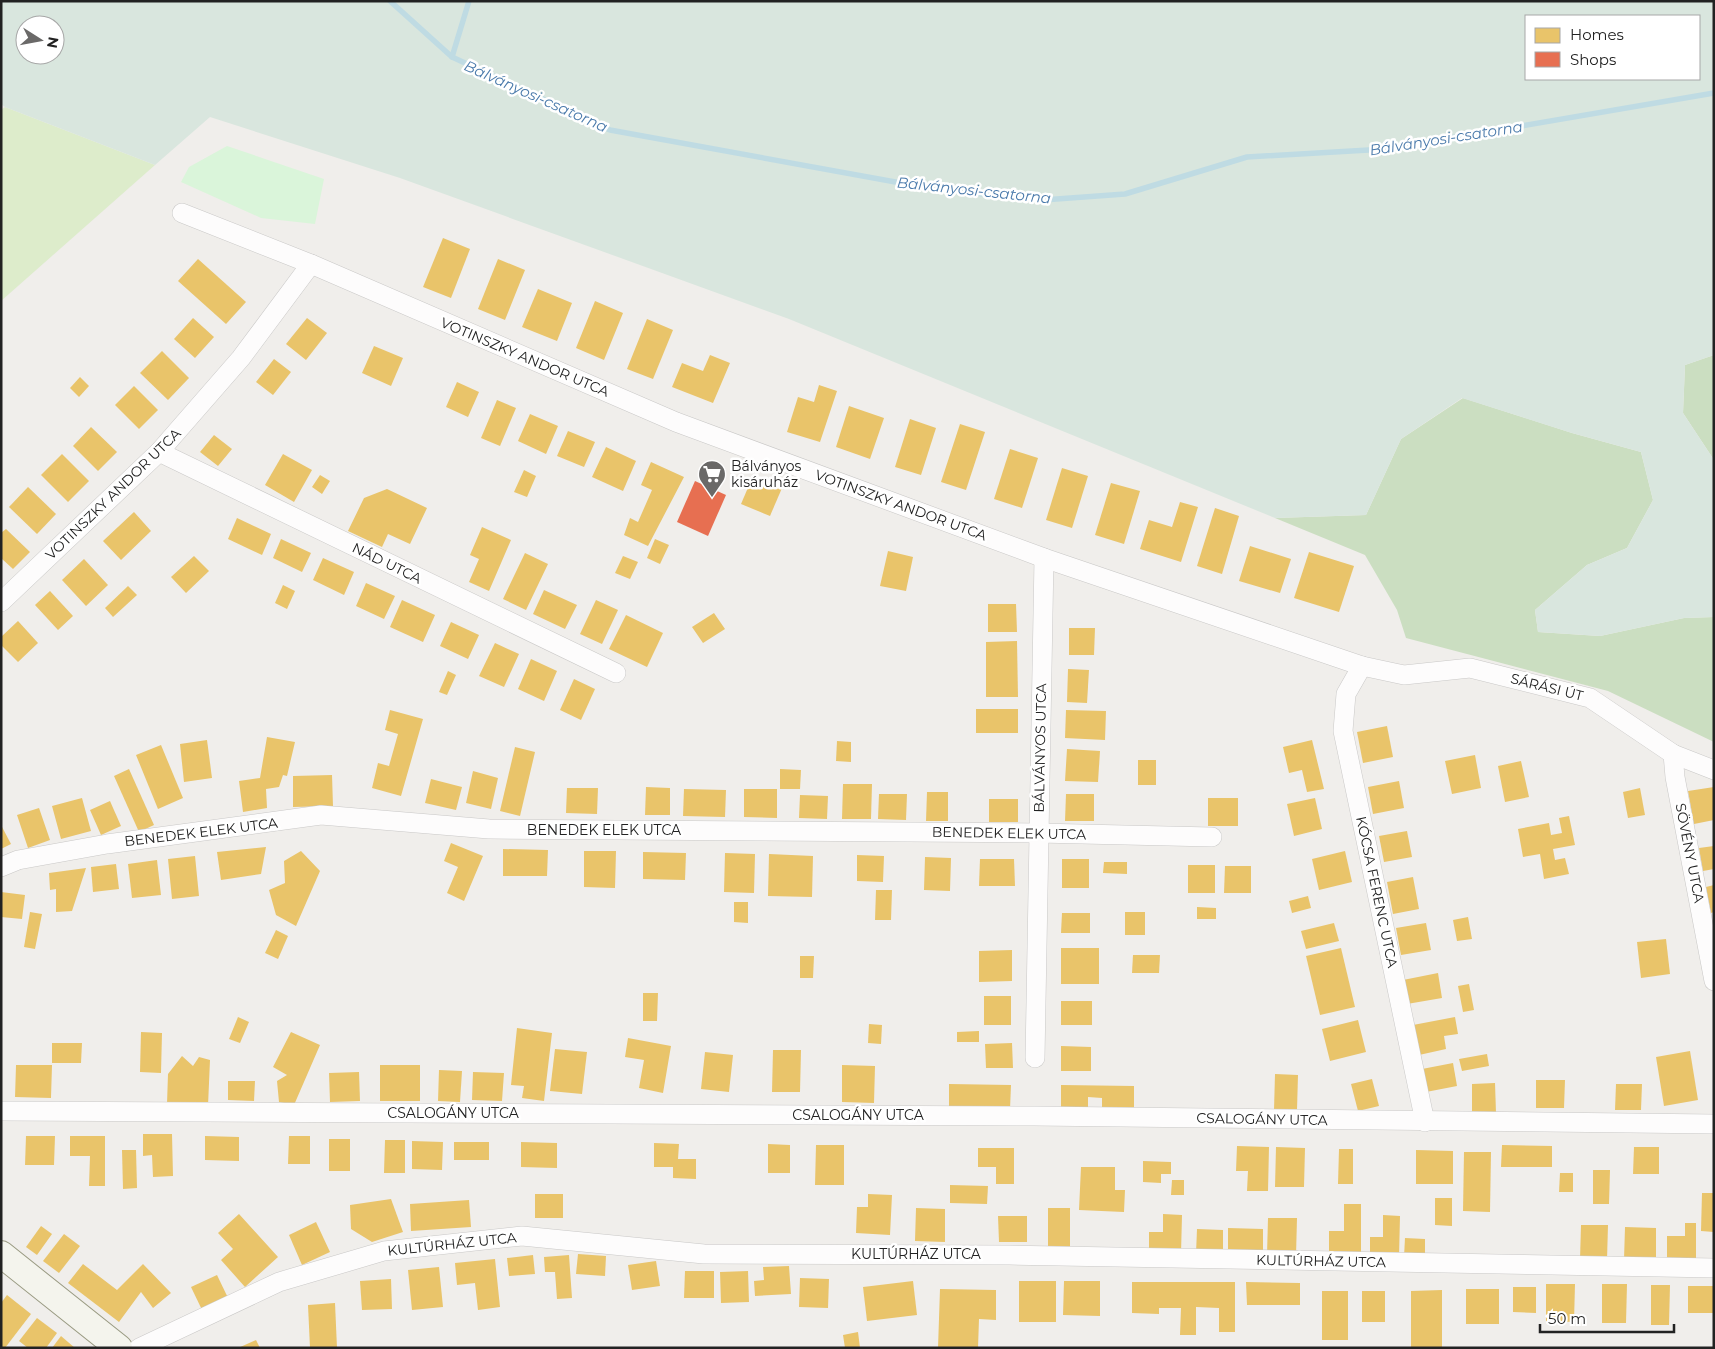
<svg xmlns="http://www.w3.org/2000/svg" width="1715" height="1349" viewBox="0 0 1715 1349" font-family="Montserrat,sans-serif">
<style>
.grass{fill:#ddeccb}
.forest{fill:#cbdec1}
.wetland{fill:#d9e6de;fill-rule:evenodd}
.park{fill:#daf5da}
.homes{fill:#e9c46a}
.shops{fill:#e76f51}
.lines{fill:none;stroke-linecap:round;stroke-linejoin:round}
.stream{stroke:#bfdbe3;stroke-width:5.5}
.street-casing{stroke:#c9c8c7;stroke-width:20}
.secondary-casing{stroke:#999a82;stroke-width:28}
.street{stroke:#fdfcfc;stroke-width:19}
.secondary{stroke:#f4f4ed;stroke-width:26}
.labels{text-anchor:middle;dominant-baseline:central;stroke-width:5;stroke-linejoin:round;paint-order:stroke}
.street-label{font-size:14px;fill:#222;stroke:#fff}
.poi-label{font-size:14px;fill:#222;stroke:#fff;text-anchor:start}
.water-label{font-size:15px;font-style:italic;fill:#4a7aab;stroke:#fff}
</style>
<rect width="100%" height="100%" fill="#f0eeeb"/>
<path class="grass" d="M5,107l150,58 -154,136v-191z"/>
<g class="forest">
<path d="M1714,355v105l-31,-47 2,-48z"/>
<path d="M1463,398l109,35 69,19 12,48 -26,48 -40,17 -52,45 3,22 62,4 84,-18 30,-1v125l-106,-51 -202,-53 -9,-28 -32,-55 -90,-37 91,-3 35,-76z"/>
</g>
<path class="wetland" d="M1,1h1713v354l-29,10 -2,48 31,47v157l-30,1 -84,18 -62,-4 -3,-22 52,-45 40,-17 26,-48 -12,-48 -69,-19 -110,-35 -61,41 -35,76 -91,3 -486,-199 -389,-141 -190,-61 -55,48 -150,-58 -4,-3zM1526,16h173v63h-173zM25,25h30v30h-30z"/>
<path class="park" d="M227,146l97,33 -9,45 -54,-6 -80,-36 8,-15z"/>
<g class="homes">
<path d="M443,238l27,11 -19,49 -28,-11z"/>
<path d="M198,259l48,43 -20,22 -48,-43z"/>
<path d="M498,259l27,11 -20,50 -27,-11z"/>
<path d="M538,289l34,14 -15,38 -35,-14z"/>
<path d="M595,301l28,12 -19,47 -28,-12z"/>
<path d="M193,318l21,19 -19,21 -21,-19z"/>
<path d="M307,318l20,15 -21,27 -20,-16z"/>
<path d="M647,319l26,11 -20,49 -26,-10z"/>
<path d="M374,346l29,12 -12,28 -29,-13z"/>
<path d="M162,351l27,27 -21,22 -28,-27z"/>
<path d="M710,355l20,8 -17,40 -41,-16 10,-24 21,8z"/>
<path d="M274,359l17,13 -18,23 -17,-13z"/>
<path d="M80,377l9,9 -10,11 -9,-9z"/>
<path d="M457,382l22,10 -11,25 -22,-10z"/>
<path d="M819,385l18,6 -17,51 -33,-10 11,-35 16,5z"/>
<path d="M134,386l24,24 -19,19 -24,-24z"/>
<path d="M497,400l19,8 -16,38 -19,-8z"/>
<path d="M849,406l35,12 -14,41 -34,-12z"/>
<path d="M530,414l28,12 -12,28 -28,-13z"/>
<path d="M910,419l26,9 -15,47 -26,-8z"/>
<path d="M960,424l25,8 -19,58 -25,-8z"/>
<path d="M91,427l26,25 -19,19 -25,-25z"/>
<path d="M568,431l27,11 -11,25 -27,-11z"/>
<path d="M214,435l18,14 -14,17 -18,-14z"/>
<path d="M606,447l30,14 -13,30 -31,-14z"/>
<path d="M1010,449l28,9 -16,50 -28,-9z"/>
<path d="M62,454l27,27 -21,21 -27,-27z"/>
<path d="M283,454l29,16 -18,32 -29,-17z"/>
<path d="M651,462l33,15 -36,69 -24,-11 6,-17 8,4 14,-32 -11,-5z"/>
<path d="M1062,468l26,8 -16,52 -26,-8z"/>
<path d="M524,470l12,6 -9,21 -13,-5z"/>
<path d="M320,475l10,6 -8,13 -10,-7z"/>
<path d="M753,476l29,12 -12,28 -29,-12z"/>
<path d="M1111,483l29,8 -16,53 -29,-9z"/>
<path d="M28,487l28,27 -19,20 -28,-27z"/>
<path d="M387,489l40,19 -17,36 -22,-10 -6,13 -34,-16 16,-33z"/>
<path d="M1180,502l18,5 -17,55 -41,-13 9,-29 23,7z"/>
<path d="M1215,508l24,8 -17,58 -25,-8z"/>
<path d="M134,512l17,19 -30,29 -18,-19z"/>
<path d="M237,518l34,16 -9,21 -34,-16z"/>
<path d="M482,527l29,13 -22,51 -20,-9 10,-23 -9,-4z"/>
<path d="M6,529l24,23 -17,17 -12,-11v-25z"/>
<path d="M281,539l30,14 -9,19 -29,-14z"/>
<path d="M655,539l14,6 -9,19 -13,-6z"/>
<path d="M1250,546l41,13 -11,34 -41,-12z"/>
<path d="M888,551l25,6 -7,34 -26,-5z"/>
<path d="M1309,552l45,14 -15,46 -45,-14z"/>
<path d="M525,553l23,11 -22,46 -23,-11z"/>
<path d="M194,556l15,15 -23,22 -15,-16z"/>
<path d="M623,556l15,6 -8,17 -15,-6z"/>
<path d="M323,558l31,14 -10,23 -31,-15z"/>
<path d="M84,559l24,26 -22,21 -24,-26z"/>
<path d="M366,583l29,13 -11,23 -28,-13z"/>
<path d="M283,585l12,6 -8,18 -12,-6z"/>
<path d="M128,586l9,9 -24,22 -8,-9z"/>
<path d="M544,590l33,15 -12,24 -32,-15z"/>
<path d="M50,591l23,25 -15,14 -23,-25z"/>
<path d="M402,600l33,15 -12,27 -33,-15z"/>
<path d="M596,600l22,10 -16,34 -22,-10z"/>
<path d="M988,604h28l1,28h-29z"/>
<path d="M714,613l11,16 -22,14 -11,-16z"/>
<path d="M626,615l37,18 -16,34 -38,-18z"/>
<path d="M18,621l20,22 -20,19 -17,-17v-8z"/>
<path d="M451,622l28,13 -11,24 -28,-13z"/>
<path d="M1069,628h26l-1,27h-25z"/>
<path d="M1017,641l1,56h-32v-55z"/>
<path d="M495,643l24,11 -15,33 -25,-11z"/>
<path d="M531,659l26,12 -13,30 -26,-12z"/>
<path d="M1068,669l21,1 -2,33 -20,-1z"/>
<path d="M448,671l8,4 -9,20 -8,-3z"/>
<path d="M574,679l21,10 -14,31 -21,-10z"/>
<rect x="976" y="709" width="42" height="24"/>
<path d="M390,710l33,9 -22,77 -29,-8 6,-25 11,3 9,-32 -13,-4z"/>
<path d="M1066,710l40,1 -1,29 -40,-2z"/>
<path d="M1387,726l6,31 -30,6 -6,-31z"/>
<path d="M267,737l28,5 -8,34 -4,-1 -4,12 -13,2 1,19 -24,4 -4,-31 21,-3z"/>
<path d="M207,740l5,38 -28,4 -4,-38z"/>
<path d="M1312,740l12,49 -17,3 -5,-22 -13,3 -6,-26z"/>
<path d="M837,741l14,1v20l-15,-1z"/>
<path d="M161,745l22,53 -25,11 -22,-54z"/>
<path d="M515,747l20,5 -15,64 -20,-5z"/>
<path d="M1067,749l33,2 -2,31 -33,-1z"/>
<path d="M1475,755l6,33 -29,6 -7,-33z"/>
<rect x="1138" y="760" width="18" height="25"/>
<path d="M1521,761l8,36 -24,5 -7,-36z"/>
<path d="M129,769l25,56 -15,7 -25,-56z"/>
<path d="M780,769l21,1 -1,19h-20z"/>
<path d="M473,771l25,7 -7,31 -25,-6z"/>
<path d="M332,775l1,31 -40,1v-31z"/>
<path d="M431,779l31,8 -6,23 -31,-7z"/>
<path d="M1399,781l5,27 -31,6 -5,-27z"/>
<path d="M843,784h29l-1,35h-29z"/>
<path d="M646,787l24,1v27h-25z"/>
<path d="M1714,787v33l-20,4 -6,-33z"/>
<path d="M567,788h31l-1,26 -31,-1z"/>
<path d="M1640,788l5,27 -17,3 -5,-26z"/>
<path d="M684,789l42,1 -1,27 -42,-1z"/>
<path d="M744,789h33v29l-33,-1z"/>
<path d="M927,792h21v29h-22z"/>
<path d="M879,794h28l-1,26 -28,-1z"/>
<path d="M1066,794h28v27h-29z"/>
<path d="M800,795l28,1 -1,23 -28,-1z"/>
<path d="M82,798l9,33 -30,8 -9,-33z"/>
<rect x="1208" y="798" width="30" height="28"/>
<path d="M1315,798l7,31 -28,7 -7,-32z"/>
<rect x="989" y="799" width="29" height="23"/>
<path d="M110,801l11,25 -20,9 -11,-25z"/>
<path d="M39,808l11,32 -22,8 -11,-33z"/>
<path d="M1569,816l6,29 -22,4 2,11 10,-2 4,16 -25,5 -4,-25 -17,3 -5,-28 31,-6 2,12 11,-2 -3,-15z"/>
<path d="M1,825l10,19 -10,5z"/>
<path d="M1407,831l5,26 -28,5 -5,-26z"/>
<path d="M451,843l32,13 -19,45 -17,-8 11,-26 -14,-6z"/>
<path d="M1714,846v23l-11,2 -4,-23z"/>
<path d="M266,847l-5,27 -40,6 -4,-28z"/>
<path d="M503,849l45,1 -1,26h-44z"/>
<path d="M301,851l19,20 -24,55 -20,-11 -7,-25 16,-7 -1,-22z"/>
<path d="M584,851h32l-1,37 -31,-1z"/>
<path d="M1345,851l7,31 -33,8 -7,-31z"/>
<path d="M643,852l43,1 -1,27 -42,-1z"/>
<path d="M725,853l30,1 -1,39 -30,-1z"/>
<path d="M769,854l44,2 -1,41 -44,-1z"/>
<path d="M857,855l27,1 -1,26 -26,-1z"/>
<path d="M195,856l4,40 -27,3 -4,-40z"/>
<path d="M925,857l26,1 -1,33 -26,-1z"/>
<path d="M980,859h34l1,27h-36z"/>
<rect x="1062" y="859" width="27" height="29"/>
<path d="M157,860l4,35 -29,3 -4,-34z"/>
<path d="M1104,862h23v12l-24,-1z"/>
<path d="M116,864l3,25 -26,3 -2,-25z"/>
<rect x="1188" y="865" width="27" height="28"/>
<path d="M1225,866h26v27h-27z"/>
<path d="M86,868l-14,43 -16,1v-23l-6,1 -1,-17z"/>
<path d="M1413,877l6,32 -26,5 -6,-32z"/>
<path d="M1714,885v27l-3,1 -5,-26z"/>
<path d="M876,890h16l-1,30h-16z"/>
<path d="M1,892l24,3 -3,24 -21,-2z"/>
<path d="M1308,896l3,12 -19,5 -3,-12z"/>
<path d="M734,902h14v21l-14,-1z"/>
<path d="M1197,907l19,1v11h-19z"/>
<path d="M30,912l12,2 -7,35 -11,-2z"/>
<rect x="1125" y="912" width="20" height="23"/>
<path d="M1062,913h28v20h-29z"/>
<path d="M1468,917l4,22 -15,2 -4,-21z"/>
<path d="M1334,923l5,18 -33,8 -5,-18z"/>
<path d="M1426,923l5,27 -30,5 -5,-27z"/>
<path d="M276,930l12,6 -10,23 -13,-6z"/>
<path d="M1666,939l4,35 -29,4 -4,-36z"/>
<rect x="1061" y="948" width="38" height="36"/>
<path d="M1341,948l14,59 -35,8 -14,-59z"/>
<path d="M1012,950v31l-33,1v-31z"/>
<path d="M1133,955h27l-1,18h-27z"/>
<path d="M800,956h14l-1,22h-13z"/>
<path d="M1438,973l4,25 -35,6 -4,-24z"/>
<path d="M1469,984l5,26 -11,2 -5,-26z"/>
<path d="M643,993h15l-1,28h-14z"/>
<rect x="984" y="996" width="27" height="29"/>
<rect x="1061" y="1001" width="31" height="24"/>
<path d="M238,1017l11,5 -9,21 -11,-4z"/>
<path d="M1455,1017l3,17 -14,2 2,13 -27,6 -6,-30z"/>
<path d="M1358,1020l8,32 -36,9 -8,-32z"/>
<path d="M869,1024l13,1 -1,19 -13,-1z"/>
<path d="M517,1028l35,5 -8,68 -22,-3 2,-12 -13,-1z"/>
<path d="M979,1031v11h-22v-10z"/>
<path d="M141,1032l21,1 -1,40 -21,-1z"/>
<path d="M291,1032l29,13 -26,60 -15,-3 -2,-21 10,-6 -14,-8z"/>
<path d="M628,1038l43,8 -8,47 -24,-5 5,-28 -19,-3z"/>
<path d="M52,1043h30l-1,20h-29z"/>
<path d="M1012,1043l1,25h-27l-1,-24z"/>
<path d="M1061,1046l30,1v24h-30z"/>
<path d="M555,1049l32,3 -5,42 -32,-3z"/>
<path d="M773,1050h28l-1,42h-28z"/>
<path d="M1690,1051l8,49 -34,6 -8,-49z"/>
<path d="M705,1052l28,3 -4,37 -28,-3z"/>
<path d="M1487,1054l2,12 -27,5 -3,-12z"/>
<path d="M182,1056l11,10 6,-9 11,3 -2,46 -41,-2 1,-30z"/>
<path d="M1453,1063l4,23 -31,6 -4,-23z"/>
<path d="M16,1065h36l-1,33 -36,-1z"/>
<rect x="380" y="1065" width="40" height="36"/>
<path d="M842,1065l33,1 -1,37 -32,-1z"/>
<path d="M439,1070l23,1 -2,31 -22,-1z"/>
<path d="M359,1072l1,29 -30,1 -1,-29z"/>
<path d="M473,1072l31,1 -2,28 -30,-1z"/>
<path d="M1275,1074l23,1 -1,35h-23z"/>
<path d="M1372,1079l7,27 -21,5 -7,-27z"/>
<path d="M1536,1080h29l-1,28h-28z"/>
<path d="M228,1081h27l-1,20 -26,-1z"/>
<path d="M1495,1083l1,30h-24v-29z"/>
<path d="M949,1084l62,1 -1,24 -61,-1z"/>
<path d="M1616,1084h26l-1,26h-26z"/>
<path d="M1061,1085l73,1v23h-32v-11l-14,-1v11l-27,-1z"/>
<path d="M143,1134h29l1,42 -20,1 -1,-22 -9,1z"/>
<path d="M26,1136h29l-1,29h-29z"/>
<path d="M70,1136h35v50h-16l1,-30h-20z"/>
<path d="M205,1136l34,1v24l-34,-1z"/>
<path d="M289,1136h21v28h-22z"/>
<rect x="329" y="1139" width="21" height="32"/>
<path d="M385,1140h20v33h-21z"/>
<path d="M412,1141l31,1 -1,28 -30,-1z"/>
<rect x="454" y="1142" width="35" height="18"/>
<path d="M521,1142l36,1v25l-36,-1z"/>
<path d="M654,1143l25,1 -1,15h18v20l-23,-1v-11h-19z"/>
<path d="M768,1144l22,1v28h-22z"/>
<path d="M816,1145h28v40h-29z"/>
<path d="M1502,1145l50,1v21h-51z"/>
<path d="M1237,1146l32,1 -1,44h-21l1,-20h-12z"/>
<path d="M1276,1147l29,1 -1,39h-29z"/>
<path d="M1634,1147h25v27h-26z"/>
<path d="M978,1148h36v36h-18v-17h-18z"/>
<path d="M1339,1149h14v35h-15z"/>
<path d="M122,1150h14l1,38 -14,1z"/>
<path d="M1416,1150l37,1v33h-37z"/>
<path d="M1464,1152h27l-1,60 -27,-1z"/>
<path d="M1143,1161l28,1v12h-10v9l-18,-1z"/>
<path d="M1081,1167h34v23h10l-1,22 -45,-2z"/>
<path d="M1593,1170h17l-1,34h-16z"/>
<path d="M1560,1173h13v19h-14z"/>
<path d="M1172,1180h12v15h-13z"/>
<path d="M950,1185l38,1 -1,18 -37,-1z"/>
<path d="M1702,1193h12v39l-13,-1z"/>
<rect x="535" y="1194" width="28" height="24"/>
<path d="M868,1194l24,1 -2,40 -34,-2 1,-26h11z"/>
<path d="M1435,1198h17v28l-17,-1z"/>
<path d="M391,1199l12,33 -31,10 -21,-13 -1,-24z"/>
<path d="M469,1200l2,27 -60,4 -1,-27z"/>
<path d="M1344,1204h17v53l-32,-1v-25h15z"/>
<path d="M916,1208l29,1v33l-30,-1z"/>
<rect x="1048" y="1208" width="22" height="39"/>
<path d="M239,1214l39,43 -33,30 -24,-27 12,-11 -15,-16z"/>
<path d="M1163,1214l19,1 -1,39 -32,-1v-21h14z"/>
<path d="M1383,1215l17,1 -1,41h-29v-20h13z"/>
<path d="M998,1216h29v26h-28z"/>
<path d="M1268,1218h29l-1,38 -29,-1z"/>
<path d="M316,1222l14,30 -28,13 -13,-30z"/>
<path d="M1685,1223h11v39l-29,-1v-25h18z"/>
<path d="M1581,1225h27l-1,35h-27z"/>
<path d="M41,1226l11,8 -15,21 -11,-8z"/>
<path d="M1625,1227l31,1v33l-32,-1z"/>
<path d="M1228,1228l35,1v26h-35z"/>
<path d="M1197,1229l26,1v25l-27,-1z"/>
<path d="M64,1234l16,12 -21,27 -16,-12z"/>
<path d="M1405,1238l20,1v18h-21z"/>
<path d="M578,1254l28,2 -1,20 -29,-2z"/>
<path d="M533,1255l2,19 -26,2 -2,-18z"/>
<path d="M569,1255l3,43 -15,1 -2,-27h-10l-1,-15z"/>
<path d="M495,1259l5,48 -22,3 -3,-27 -18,2 -2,-22z"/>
<path d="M656,1261l4,25 -28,4 -4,-25z"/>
<path d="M83,1264l34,26 26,-26 28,29 -18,15 -12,-16 -22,30 -51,-39z"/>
<path d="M789,1266l2,28 -36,2 -1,-15 10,-1 -1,-13z"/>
<path d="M439,1267l4,40 -31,3 -4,-40z"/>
<path d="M685,1271h29v27h-30z"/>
<path d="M748,1271l1,31 -28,1 -1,-31z"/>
<path d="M217,1275l12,25 -26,12 -12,-25z"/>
<path d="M800,1278l29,1 -1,29 -29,-1z"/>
<path d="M391,1279l1,30 -30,1 -2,-29z"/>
<path d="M913,1281l4,34 -50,6 -4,-34z"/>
<rect x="1019" y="1281" width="37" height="41"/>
<path d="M1064,1281h36v35l-37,-1z"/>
<path d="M1132,1282h103v50h-16v-24l-23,-1v28h-16l1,-27h-22v6l-27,-1z"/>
<path d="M1246,1282l54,1v22h-53z"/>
<path d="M1546,1284h29l-1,38 -28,-1z"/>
<path d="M1602,1284h25l-1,39h-24z"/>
<path d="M1651,1285h19l-1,40h-18z"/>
<rect x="1688" y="1286" width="26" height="27"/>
<path d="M1513,1287h23v26l-23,-1z"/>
<path d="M940,1289l56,1v30l-17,-1 -1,29h-40z"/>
<rect x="1466" y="1289" width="33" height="35"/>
<path d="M1442,1290v58h-31v-57z"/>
<rect x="1322" y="1291" width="26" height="49"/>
<rect x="1362" y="1291" width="23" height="31"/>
<path d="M7,1295l24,19 -26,34h-4v-45z"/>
<path d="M335,1303l2,45h-27l-2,-43z"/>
<path d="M37,1318l20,15 -11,15h-18l-9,-7z"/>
<path d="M858,1332l2,16h-15l-2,-13z"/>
<path d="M61,1336l14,12h-23z"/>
<path d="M256,1340l4,8h-22z"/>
</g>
<path class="shops" d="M695,481l31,14 -18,41 -31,-14z"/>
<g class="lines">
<g class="stream">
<path d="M390,1l62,56 158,73 324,59 109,11 82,-6 122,-37 139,-8 328,-56"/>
<path d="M452,57l17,-56"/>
</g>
<g class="street-casing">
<g id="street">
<path d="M182,213l129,51 365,158 368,136 318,108 42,9 66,-7 120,30 83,56 41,16"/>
<path d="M159,452l457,221"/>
<path d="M1,602l158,-150 82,-94 70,-94"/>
<path d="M1362,666l-16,28 -3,37 82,391"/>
<path d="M1673,754l2,23 39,204"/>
<path d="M1,867l17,-7 89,-16 214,-29 168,14 549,4 174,4"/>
<path d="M1035,1058l9,-500"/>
<path d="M1,1111l1033,5 680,8"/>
<path d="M139,1348l140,-66 105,-31 138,-15 182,18 305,1 705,13"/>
</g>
</g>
<g class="secondary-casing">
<path id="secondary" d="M1,1254l118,94"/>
</g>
<use href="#street" class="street"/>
<use href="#secondary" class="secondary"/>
</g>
<defs>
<g id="supermarket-pin" transform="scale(1.4375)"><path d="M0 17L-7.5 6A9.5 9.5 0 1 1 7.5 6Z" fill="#6a6968" stroke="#fff"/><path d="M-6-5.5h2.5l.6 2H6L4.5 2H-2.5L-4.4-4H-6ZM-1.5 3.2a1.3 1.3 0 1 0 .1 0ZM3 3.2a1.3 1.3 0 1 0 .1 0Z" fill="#fff"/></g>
</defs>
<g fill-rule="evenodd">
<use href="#supermarket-pin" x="712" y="474"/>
</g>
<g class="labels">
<g class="street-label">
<text transform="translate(525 357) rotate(23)">VOTINSZKY ANDOR UTCA</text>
<text transform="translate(113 494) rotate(-44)">VOTINSZKY ANDOR UTCA</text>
<text transform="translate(901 505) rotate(20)">VOTINSZKY ANDOR UTCA</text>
<text transform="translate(387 563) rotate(26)">NÁD UTCA</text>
<text transform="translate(1547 687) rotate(14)">SÁRÁSI ÚT</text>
<text transform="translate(1040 748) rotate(-89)">BÁLVÁNYOS UTCA</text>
<text x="604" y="830">BENEDEK ELEK UTCA</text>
<text transform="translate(201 832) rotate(-7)">BENEDEK ELEK UTCA</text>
<text transform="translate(1009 833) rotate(1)">BENEDEK ELEK UTCA</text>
<text transform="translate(1690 853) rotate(79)">SÖVÉNY UTCA</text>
<text transform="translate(1377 892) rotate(78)">KÓCSA FERENC UTCA</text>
<text x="453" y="1113">CSALOGÁNY UTCA</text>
<text x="858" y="1115">CSALOGÁNY UTCA</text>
<text transform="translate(1262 1119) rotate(1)">CSALOGÁNY UTCA</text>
<text transform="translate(452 1244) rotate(-6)">KULTÚRHÁZ UTCA</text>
<text x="916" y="1254">KULTÚRHÁZ UTCA</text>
<text transform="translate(1321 1261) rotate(1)">KULTÚRHÁZ UTCA</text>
</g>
<g class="poi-label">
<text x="731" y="466">Bálványos<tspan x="731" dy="16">kisáruház</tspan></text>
</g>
<g class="water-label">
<text transform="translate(536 96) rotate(24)">Bálványosi-csatorna</text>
<text transform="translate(1446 138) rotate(-9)">Bálványosi-csatorna</text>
<text transform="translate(974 190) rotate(6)">Bálványosi-csatorna</text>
</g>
</g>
<rect width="1715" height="1349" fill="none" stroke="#222222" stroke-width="5"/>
<rect x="1525" y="15" width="175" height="65" fill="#ffffff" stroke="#a7a7a7"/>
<rect x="1535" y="28" width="25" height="15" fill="#e9c46a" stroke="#a7a7a7"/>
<text x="1570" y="40" font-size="15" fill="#222222">Homes</text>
<rect x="1535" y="52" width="25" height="15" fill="#e76f51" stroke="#a7a7a7"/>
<text x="1570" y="65" font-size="15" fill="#222222">Shops</text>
<g transform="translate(40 40) rotate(101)"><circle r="24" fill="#ffffff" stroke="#a7a7a7"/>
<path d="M0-4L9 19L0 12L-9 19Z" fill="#6a6968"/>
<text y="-8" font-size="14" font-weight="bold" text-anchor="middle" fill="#222222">N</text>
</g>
<path d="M1540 1324v8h134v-8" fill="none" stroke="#222222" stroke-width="2.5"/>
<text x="1548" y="1324" font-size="15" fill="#222222" stroke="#ffffff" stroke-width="4" paint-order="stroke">50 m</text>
</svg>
